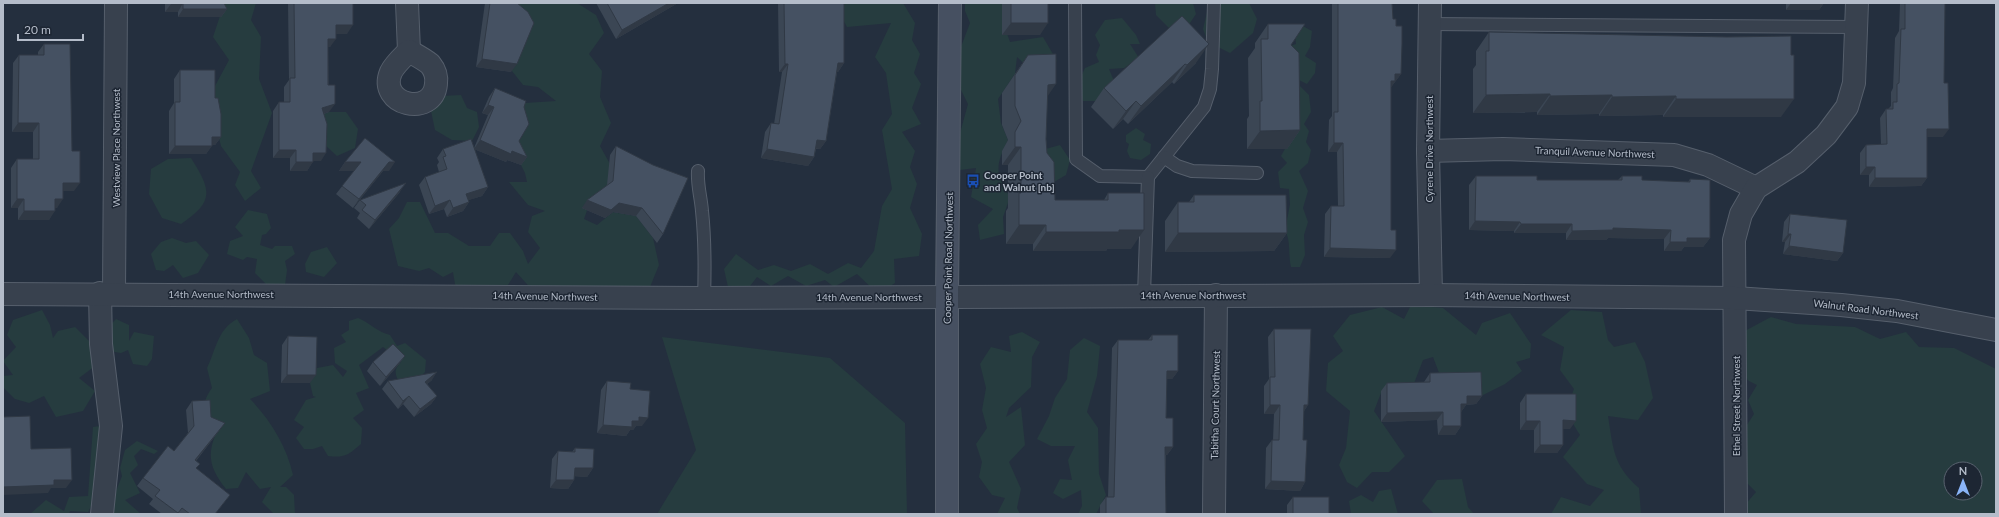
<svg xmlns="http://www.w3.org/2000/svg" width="1999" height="517" viewBox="0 0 1999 517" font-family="Lato,sans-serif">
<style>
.green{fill:#263c3f;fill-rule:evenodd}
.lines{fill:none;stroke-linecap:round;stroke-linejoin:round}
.service-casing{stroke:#565f6c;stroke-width:14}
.minor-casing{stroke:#565f6c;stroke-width:24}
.tertiary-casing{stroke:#565f6c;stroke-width:24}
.secondary-casing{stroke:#565f6c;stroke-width:24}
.service{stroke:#38414e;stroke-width:12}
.minor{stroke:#38414e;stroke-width:22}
.tertiary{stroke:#38414e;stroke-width:22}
.secondary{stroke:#465061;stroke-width:22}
.wall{fill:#3b4654}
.shaded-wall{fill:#303945}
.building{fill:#455162;stroke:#303945}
.labels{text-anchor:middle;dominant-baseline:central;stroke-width:3;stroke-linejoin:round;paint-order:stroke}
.street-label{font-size:10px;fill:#b4bcc9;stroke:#1d2633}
.poi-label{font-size:10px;font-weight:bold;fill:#b4bcc9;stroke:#1d2633;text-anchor:start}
</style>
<rect width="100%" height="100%" fill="#242f3e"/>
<g class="green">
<path d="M215,3h41l-5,17 10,17 -2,42 13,34 -21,58 10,17 -16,13 -10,-16 5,-13 -19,-26 -8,-31 2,-29 14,-26 -16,-23 7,-21z"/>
<path d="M509,3h68l19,12 8,18 -15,21 13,17 -2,26 11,26 -11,23 10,18 -3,26 -17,12 -6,17 13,6 16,-13 23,4 17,22 6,27 -9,22 -59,1 -12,-2 -12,19 -22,-1 -29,-32 -8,13 -30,17 -22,-12 -3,-18 -10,5 -14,-9 -10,3 -21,-5 -9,-37 10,-11 8,-16h13l15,31h13l21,13h21l9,-13h11l13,18 5,13 12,-16 -12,-16 4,-16 13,-5 -17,-6 -19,-23h18l-2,-9 -12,-24 10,-14 -5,-19 7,-13 31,-2 -18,-14 -15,-2 -11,-14z"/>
<path d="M834,3h69l12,20 -3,17 8,14 -6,19 7,11 -9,24 9,16 -19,8 13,19 -5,16 7,17 -7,24 12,26 -3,22 -25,3 1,24 -17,11 -21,-20 -23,13 -9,-7 -19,6 -18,-10 -17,10 -14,-9 -10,13 -19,-3 -4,-18 12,-15 22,16 16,-5 17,6 19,-7 18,10 20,-11 13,5 13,-17 8,-45 10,-17 -10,-59 10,-16 -6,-41 -11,-16 16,-34 -44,4z"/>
<path d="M965,3h42l-4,19 7,20 33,-5 14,24 -20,15 -20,-19 -2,17 -17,25 3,24 7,17c-13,26 -13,33 2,57l-7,20 1,17 -24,6 -2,-15 15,-16 -22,-12 5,-29 -16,2 -1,-33 9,-33 -10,-20 1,-32 11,-29 -5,-12z"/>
<path d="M1155,3h38l3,11 -8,12 -16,5 -16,-16z"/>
<path d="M1216,3h33l8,16 -4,14 -23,20 -22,-11 -5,-13 5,-21z"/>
<path d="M1122,18l14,17 4,9h-10l9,14 -15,10 -15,1 5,12 -11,20h-20l-5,-17 7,-16 14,-6 -3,-7 4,-10 -5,-10 10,-15z"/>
<path d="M1299,24l13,7 -2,16 -5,9 11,7 -1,10 -8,11 -16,-8 -1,-30 6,-2 -1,-8z"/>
<path d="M1297,83l12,12 2,17 -7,12 5,7 -3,11 5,8 -3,13 -9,8 9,20 -5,17 5,14 -4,13 1,20 -5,12h-9c-3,-12 0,-27 -6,-36l5,-27 -1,-15 -9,-1 -2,-16 9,-9 -6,-7 5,-9z"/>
<path d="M461,95l6,13 10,4 2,15 -7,14 -20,-1 -17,-10 -4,-19 10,-15z"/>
<path d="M329,112h17l12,17 -3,19 -18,8 -13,-12v-30z"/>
<path d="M1136,128l9,6 -2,6 8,4 -1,10 -9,6 -11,-2 -3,-7 2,-7 -3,-2v-7z"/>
<path d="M1060,145l10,15 -4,15 -12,7 -12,-32z"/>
<path d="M191,158c20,32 24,43 -10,66l-19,-6 -13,-24 2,-25 17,-10z"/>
<path d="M248,210l19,4 4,14 -5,6 -4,1 -2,10 12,4 3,-3h17l3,8 -10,7 2,9 -2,15h-18l-12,-12 2,-14 -10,-2 -4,3 -16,-6 3,-13 13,-5 -8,-9z"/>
<path d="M172,238l14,5 10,-2 13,14 -11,18 -15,5 -10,-13 -9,6 -8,-1 -5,-16 10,-12z"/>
<path d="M327,247l10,16 -13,14 -18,-5 -1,-8 6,-12z"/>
<path d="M1411,305l32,3 33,27 6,-12 28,-10 21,31 -1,14 -14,4 6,9 -17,13 -34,17 -30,-23 -8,-21 -10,3 -10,26 -32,7 -7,18 31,45 -16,16h-17l-15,16 -10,-6 -8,-17 7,-17 4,-37 -24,-20 2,-28 15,-12 -10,-15 17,-21 32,-8 22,12z"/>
<path d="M42,310l8,15 3,13 5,-7 17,-4 17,17 3,22 -16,12 16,13 -12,20 -27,6 -12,-21 -15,7 -14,-4 -12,-12v-11l10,-1 -10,-14 13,-14 -9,-12 6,-15z"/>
<path d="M1571,310l31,2 6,28 6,7 21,-5 10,20 8,36 -15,22 -30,-4c5,31 5,50 31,72l2,26h-90l10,-17 29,9 14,-16 -17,-6 -24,-27 17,-22c-12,-19 -15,-24 -6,-46l-14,-19 4,-23 -23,-12z"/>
<path d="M1771,317l25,7 59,3 25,12 26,-7 13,15 35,1 42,21v145h-250l-2,-8 12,-14 -13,-13v-48l11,-17 -6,-14 9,-15 -8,-4 -17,-15 9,-33zM1951,469h24v24h-24z"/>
<path d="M358,318c12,5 19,14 32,17l7,11 8,-3 21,17 -1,12 -11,11 -16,-3c-4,-8 -3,-12 3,-18v-6h-6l-12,-9 -24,18 10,23 -13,5 8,17 -11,8 9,10 -1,16c-13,11 -16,14 -33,12l-6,-10 -9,3h-9l-8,-11 8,-11 -10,-7 12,-20 10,-3 -3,-1 -3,-13 7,-15 16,-3 10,12 4,-6 -12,-8 -1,-15 12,-6 -5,-7 8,-5v-9z"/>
<path d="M116,319l13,6v16l5,-9 20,4 -2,23 -5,7 -14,-2 -5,-14 -7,3 -12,-2 -2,-22z"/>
<path d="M237,319l12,19 5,17 13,8 3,28 -20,8c20,20 37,48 43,76l-13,12h6l8,8 1,19h-21l-12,-12 9,-15 -11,2 -14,-17 -8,16 -12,1c-16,-21 -20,-33 -9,-58 -10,-18 -19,-24 -5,-43l-5,-20c9,-18 10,-38 30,-49z"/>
<path d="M1022,332l18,10 -8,15 -1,30 -22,21 -3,9 15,-10 4,38 -16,17 12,27 -4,19 3,6h-23l8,-16 -13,-3 -13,-18 3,-15 -6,-18 11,-16 -5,-18 4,-22 -6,-24 11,-17 20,5 -2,-16z"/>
<path d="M662,337l168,21 75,65 2,91h-250l39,-64z"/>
<path d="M1084,338l16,8 -3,30 -10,36 11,16 1,46 7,21 -10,19h-18l4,-8 -1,-16 -18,9 -10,-6 7,-14 12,1 -4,-20 7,-14h-24l-14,-7 12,-23 6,-18 12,-19 3,-29z"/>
<path d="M100,426l-5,73 -7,13 -18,-1 -1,3h-39l16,-14 18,11 5,-14 19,-1 5,-69z"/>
<path d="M137,441l21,10 -4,3 -13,-5 -7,7 4,9 -8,8 10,20 -15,7 16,14h-27l-5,-5 13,-33 -2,-8 5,-18z"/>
<path d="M1462,479l6,28 6,7h-40l-12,-13 15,-21z"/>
<path d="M1391,489l7,25h-47l-2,-13 12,-6 12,7 6,-11z"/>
</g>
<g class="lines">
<g class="service-casing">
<g id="service">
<path d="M1075,3l1,156 24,17 48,1 56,-70 6,-18 2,-20 2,-66"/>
<path d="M1429,24l428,3"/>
<path d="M1164,157l13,9 15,5 65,2"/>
<path d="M698,171c-1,14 3,26 4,40 3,29 3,58 2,87"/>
<path d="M1144,295l4,-118"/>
</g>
</g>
<g class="minor-casing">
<g id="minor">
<path d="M407,3l2,48"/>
<path d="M1430,3l-2,148 3,144"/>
<path d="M409,51c7,4 15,8 21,13 5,6 7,13 6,20 -3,34 -59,21 -45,-12 4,-8 12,-15 18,-21z"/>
<path d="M1428,151l75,-2 171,6 34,10 48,23"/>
<path d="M100,293l1,51 10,82 -9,88"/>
<path d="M114,293l2,-290"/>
<path d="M1214,514l2,-219"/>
<path d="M1736,514l-2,-274 7,-26 15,-26 41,-26 29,-27 21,-28 7,-24 3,-80"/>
</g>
</g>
<g class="tertiary-casing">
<path id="tertiary" d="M3,294l699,4 729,-3 304,3 106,7 56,6 99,19"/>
</g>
<g class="secondary-casing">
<path id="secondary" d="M947,514v-216l3,-295"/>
</g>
<use href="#service" class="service"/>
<use href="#minor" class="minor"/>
<use href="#tertiary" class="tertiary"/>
<use href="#secondary" class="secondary"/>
</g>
<g class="wall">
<path d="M165,3h59l3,6 -6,8h-43v-5h-13z"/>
<path d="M288,3h65l-6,31h-11l-6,13h-2l1,65 -5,2 -3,47h-8l-6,10h-17v-13h-17v-47l6,-9h5v-15l5,-7z"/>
<path d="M485,3h32l-6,69 -35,-5z"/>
<path d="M596,3h82l-62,36z"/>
<path d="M778,3h66v60l-6,9h-1l-11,69 -6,8h-4l-2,8 -6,9 -47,-8 4,-26 6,-9 3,1 8,-52h-3z"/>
<path d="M1002,3h46l-8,32h-38z"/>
<path d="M1332,3h60l1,16 3,7 5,48 -10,13 -1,171 -66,-1 1,-43 6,-8h7l-1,-54h-9l1,-32 3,-4z"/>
<path d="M1727,3h97l-5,7h-33v-6h-59z"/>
<path d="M1900,3h45l-2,134h-16v41l-6,8 -52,1v-12h-9v-22l6,-8 15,-1 -1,-26 6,-9h2l3,-3v-14l2,-4 2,-50 4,-7z"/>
<path d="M1182,16l14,47 -22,21 -2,-2 -44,42 -5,-5 -10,10 -22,-22 13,-19z"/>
<path d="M1268,24l23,21 9,85 -13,19h-40v-30l2,-3 -1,-58 7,-10v-5z"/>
<path d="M1489,32l292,85h-118v-2l-64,1v-2l-62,1v-3l-64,1v-44l3,-4v-14z"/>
<path d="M44,44l28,107 2,40h-11l-6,17h-2l-6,12h-31v-12h-7v-40l6,-9h16v-27h-21l1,-69 6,-8h19v-3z"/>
<path d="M1028,55l19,41 -1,43 1,14 8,47h49l4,-7 23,56h-24l-1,2h-73v-7h-27v-33l2,-3v-43h-6v-14l6,-11 -6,-15v-32z"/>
<path d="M180,70l35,28 6,39 -6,8h-3l-6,9h-37v-43l5,-8v-24z"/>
<path d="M495,88l29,19 -5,34 8,16 -6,8 -14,-5 -1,2 -32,-13 14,38 -6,9 -14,4 1,2 -6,9 -16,6 -3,-8 -15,5 -10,-29 6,-8 14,-5 -2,-7 2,-3 -2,-4 6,-9 31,-1 14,-33 -6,-2 7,-16z"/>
<path d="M616,146l47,88 -6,9 -21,-27 -23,-4 -8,6 -23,-10 25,-23 3,-30z"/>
<path d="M345,162l44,9h-6l-30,37 -17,-14 18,-23h-15z"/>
<path d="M1476,176l61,4h81l4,-4 20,4 46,2 2,-3 20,59 -7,9h-19l-3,4h-17v-12l-56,-1 -2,2h-40v-7h-52v-2l-45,-1v-45z"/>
<path d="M400,192l-31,37 -12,-11 3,-5 -6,-5 6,-8z"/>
<path d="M1194,195l93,38 -13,18 -109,1v-31l13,-19h11z"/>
<path d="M1790,214l53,39 -6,8 -54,-7 2,-12h-3l2,-20z"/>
<path d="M1274,329l34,76 -4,6 -1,29 2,42 -5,9 -35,-2 1,-41 6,-8h1l1,-26h-10v-28l5,-7 -1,-42z"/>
<path d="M1152,335l26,36 -6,8h-5l-1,39 7,29 -6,8h-1v59h-66v-9l6,-8h2l4,-149 6,-8h30z"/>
<path d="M288,336l22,47h-29l1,-38z"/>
<path d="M405,356l-6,8 -19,22 -13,-15 6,-9z"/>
<path d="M1430,373l52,23 -6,8 -10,1 -5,7v14l-6,9h-17l-1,-15 -56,2v-31l6,-8 37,-1z"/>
<path d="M432,380l-5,4 10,12 -6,8 -17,13 -11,-13 -5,5 -16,-20 6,-8z"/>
<path d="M607,381l23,8 12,37h-6l-3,4h-3l-4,6 -29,-3 4,-43z"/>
<path d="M1526,394l44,35h-7v16l-6,8h-23v-23h-14v-27z"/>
<path d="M192,401l19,16 8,14 -23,30v7l34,27 -15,19h-53l-13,-10 4,-5 -16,-13 6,-8 31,-27 14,-18 -2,-23z"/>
<path d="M575,448l18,20 -6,9 -13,-1v4l-6,9 -18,-1 2,-29 6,-8 14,1z"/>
<path d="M1293,497l36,17h-42v-9z"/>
</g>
<g class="shaded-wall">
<path d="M183,3l-5,9h-13l6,-8z"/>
<path d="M669,3h9l-62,36 6,-9z"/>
<path d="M1474,3h47v1h-48z"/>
<rect x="1727" y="3" width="59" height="1"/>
<path d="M1791,3h33l-5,7h-33z"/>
<path d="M183,9h44l-6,8h-43z"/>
<path d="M1011,23h37l-8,12h-38z"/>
<path d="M336,25h17l-6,9h-17z"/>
<path d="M328,39h8l-6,8h-8z"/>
<path d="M1209,44l-13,19 -22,21 13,-19z"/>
<path d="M482,59l35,5 -6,8 -35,-5z"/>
<path d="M838,63h6l-6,9h-6z"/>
<path d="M785,64h3l-6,8h-3z"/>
<path d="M1185,64l-13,18 -44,42 13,-18z"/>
<path d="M1395,74h6l-12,16h-4z"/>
<path d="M1056,84l-13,19 5,-18z"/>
<path d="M1550,94l-13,18 -64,1 13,-18z"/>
<path d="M1612,95l-13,19 -62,1 13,-19z"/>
<path d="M1676,96l-13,19 -64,1 13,-19z"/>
<path d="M1676,99h118l-13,18h-118z"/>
<path d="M1136,101l-13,18 -10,10 13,-18z"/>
<path d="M335,104l-6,8 -13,4 6,-8z"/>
<path d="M488,105l6,2 -6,8 -6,-2z"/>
<path d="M18,123h21l-6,9h-21z"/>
<path d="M1927,129h22l-6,8h-22z"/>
<path d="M1300,130l-13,19h-40l13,-18z"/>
<path d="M212,137h9l-6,8h-9z"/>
<path d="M480,140l32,11 15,6 -6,8 -14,-5 -1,2 -32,-13z"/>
<path d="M817,140l9,1 -6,8 -9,-1z"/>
<path d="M1334,143h9l-6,9h-9z"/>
<path d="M175,146h37l-6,8h-37z"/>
<path d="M1015,147h6l-13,18h-6z"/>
<path d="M767,149l47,8 -6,9 -47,-8z"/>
<path d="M279,150h17l-6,8h-17z"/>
<path d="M313,153h13l-5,8h-14z"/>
<path d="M296,162h17l-6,9h-17z"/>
<path d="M345,162h16l-6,9h-16z"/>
<path d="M389,162h6l-6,9h-6l-30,37 6,-9z"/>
<path d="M1866,167h9l-6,8h-9z"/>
<path d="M1875,178h52l-6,8 -52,1z"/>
<path d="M63,183h17l-6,8h-17z"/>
<path d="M406,183l-6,9 -31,37 6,-9z"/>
<path d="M488,187l-6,9 -22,7 6,-9z"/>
<path d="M17,199h7l-6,9h-7z"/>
<path d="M55,199h8l-6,9h-8z"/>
<path d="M450,200l-6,9 -15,5 6,-8z"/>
<path d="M587,200l32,3 23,5 -6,8 -23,-4 -8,6 -23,-10z"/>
<path d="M469,202l-6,9 -16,6 6,-9z"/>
<path d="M24,211h31l-6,9h-31z"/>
<path d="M1475,221l45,1 -6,9 -45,-1z"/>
<path d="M1521,224h51l-6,9h-52z"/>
<path d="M1019,225h27l-13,19h-27z"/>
<path d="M1613,228l58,2 -7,9 -56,-1 -2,2h-40l6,-9z"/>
<path d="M1119,230h25l-13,19h-24l-1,2h-73l13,-19z"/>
<path d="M1178,233h109l-13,18 -109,1z"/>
<path d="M1788,234h3l-6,8h-3z"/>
<path d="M1687,238h23l-7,9h-19l-3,4h-17l6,-9z"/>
<path d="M1789,246l54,7 -6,8 -54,-7z"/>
<path d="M1330,248l66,2 -6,8 -66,-1z"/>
<path d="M405,356l-6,8 -19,22 6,-9z"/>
<path d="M1167,371h11l-6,8h-11z"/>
<path d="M437,372l-5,8 -12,10 5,-8z"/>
<path d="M287,375h29l-6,8h-29z"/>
<path d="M409,396l-6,8 -5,5 5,-8z"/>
<path d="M437,396l-6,8 -17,13 6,-8z"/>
<path d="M1467,396h15l-6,8 -10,1 -5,7h-6z"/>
<path d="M1270,405h10l-6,9h-10z"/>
<path d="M1304,405h4l-6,9z"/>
<path d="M1443,412l-6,8 -56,2 6,-9z"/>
<path d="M639,417l9,1 -6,8h-6l-3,4h-3l-4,6 -29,-3 6,-8 29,-4z"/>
<path d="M1563,420l13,1 -6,8h-13z"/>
<path d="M1526,421h14l-6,9h-14z"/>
<path d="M225,423l-6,8 -30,38 6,-9z"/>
<path d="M1443,426h18l-6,9h-17z"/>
<path d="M1540,445h23l-6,8h-23z"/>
<path d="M1165,447h8l-6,8h-7z"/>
<path d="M575,468h18l-6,9 -18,-1z"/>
<path d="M54,480h18l-6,8h-15l-3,5 -45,2v-8z"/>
<path d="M556,480h18l-6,9 -18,-1z"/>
<path d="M1271,481l34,1 -5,9 -35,-2z"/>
</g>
<g class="building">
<path d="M171,3h53l3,6h-44v-6l-12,1z"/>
<path d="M294,3h59v22h-17v14h-8v46h7v19l-13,4 5,16 -1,29h-13v9h-17v-12h-17v-48h11v-24h5z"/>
<path d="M490,3h27l11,9 6,11 -17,41 -35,-5z"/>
<path d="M607,3h62l-47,27z"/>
<path d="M784,3h60v60h-6l-12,78 -9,-1 -3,17 -47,-8 4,-26 8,1 9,-60h-3z"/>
<rect x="1011" y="3" width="37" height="20"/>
<path d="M1338,3h54l1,16h3v7h6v18l-1,30h-6v7h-4v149h5v20l-66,-2 1,-42h13l-1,-63h-9v-31h4z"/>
<path d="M1905,3h40l-1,80h4l1,46h-22v49h-52v-11h-9v-22l21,-1 -1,-35h7v-7h4v-18l2,-1 2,-54h4z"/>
<path d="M1182,16l27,28 -22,21 -2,-1 -44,42 -5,-5 -10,10 -22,-23z"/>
<path d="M1268,24h37l-14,21 8,8 1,77 -40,1v-30h2l-1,-62h7z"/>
<path d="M1489,32l238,5 64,-1v19h3v44h-118v-3l-64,1v-2l-62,1v-2l-64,1v-44h3z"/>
<path d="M44,44h26l2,107h8v32h-17v16h-8v12h-31v-12h-7v-40h22v-36h-21l1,-68h25z"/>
<path d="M1056,54v30l-8,1 -2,54 1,14 7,9 1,38h53v-7h36v37h-25v2h-73v-7h-27v-32h2v-46h-6v-15l6,-11 -6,-15v-31l13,-20z"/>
<path d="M180,70h35v28h3l3,16v23h-9v9h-37v-44h5z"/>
<path d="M495,88l31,13 -2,6 5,17 -10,17 8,16 -15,-6 -1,3 -31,-14 14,-33 -6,-2z"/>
<path d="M365,138l30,24h-6l-30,37 -17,-13 19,-24h-16z"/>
<path d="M471,139l17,48 -22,7 3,8 -16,6 -3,-8 -15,6 -10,-29 22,-8 -4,-12 3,-1 -3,-7z"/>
<path d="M616,146l37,19 35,13 -25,56 -21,-26 -23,-5 -8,7 -24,-10 26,-19z"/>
<path d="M1476,176h61v4h85v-4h20v4l48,2v-3l20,1v58h-23v4h-17l1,-12 -58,-2v2l-41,1v-7h-51l-1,-2 -45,-1z"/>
<path d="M406,183l-31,37 -13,-10 4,-5 -6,-5z"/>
<path d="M1194,195h92l1,38h-109v-31h16z"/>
<path d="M1790,214l57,6 -4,33 -54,-7 2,-12h-3z"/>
<path d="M1274,329h37l-3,76h-4l-1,35h4l-2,42 -34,-1 1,-41h7l1,-35h-10v-28h5z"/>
<path d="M1152,335h26v36h-11l-1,47h7v29h-8l1,67h-60v-17h8l4,-157h34z"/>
<path d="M288,336l29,1 -1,38h-29z"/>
<path d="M393,344l12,12 -19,21 -13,-15z"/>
<path d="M437,372l-12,10 12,14 -17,13 -11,-13 -6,5 -15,-20z"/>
<path d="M1481,372l1,24h-15v8h-6v22h-18v-14l-56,1v-30l43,-1v-9z"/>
<path d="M607,381l24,2 -1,6 20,2 -2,27 -9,-1v4h-7v6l-29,-2z"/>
<path d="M1526,394h50v27l-13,-1v25h-23v-24h-14z"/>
<path d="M210,400l1,17 14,6 -30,37 5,4 -4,4 34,27 -15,19h-25l-8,-6 -4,5 -23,-17 5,-6 -17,-12 25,-32 6,5 20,-25 -2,-25z"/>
<path d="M30,416l1,33 40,-1 1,32h-18v5l-51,2v-70z"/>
<path d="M575,448l19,1 -1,19h-18l-1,12h-18l2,-29 17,1z"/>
<rect x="1293" y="497" width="36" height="17"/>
</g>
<defs>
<g id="bus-bare" transform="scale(1.08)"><path d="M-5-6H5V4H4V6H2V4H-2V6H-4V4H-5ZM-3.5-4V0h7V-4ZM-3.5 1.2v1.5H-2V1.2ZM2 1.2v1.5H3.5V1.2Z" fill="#1a4fb4" stroke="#1d2633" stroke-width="2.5" paint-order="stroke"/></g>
</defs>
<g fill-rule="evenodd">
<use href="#bus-bare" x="973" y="181"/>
</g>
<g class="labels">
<g class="street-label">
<text transform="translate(116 148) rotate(-90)">Westview Place Northwest</text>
<text transform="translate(1429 149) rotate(-90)">Cyrene Drive Northwest</text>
<text transform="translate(1595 152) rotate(2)">Tranquil Avenue Northwest</text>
<text transform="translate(948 258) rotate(-89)">Cooper Point Road Northwest</text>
<text x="221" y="294">14th Avenue Northwest</text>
<text x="1193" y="295">14th Avenue Northwest</text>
<text transform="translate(545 296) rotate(1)">14th Avenue Northwest</text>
<text transform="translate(1517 296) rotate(1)">14th Avenue Northwest</text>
<text x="869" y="297">14th Avenue Northwest</text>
<text transform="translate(1866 309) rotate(7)">Walnut Road Northwest</text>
<text transform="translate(1215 405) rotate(-89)">Tabitha Court Northwest</text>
<text transform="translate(1736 406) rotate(-90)">Ethel Street Northwest</text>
</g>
<g class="poi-label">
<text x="984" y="175">Cooper Point<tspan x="984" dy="12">and Walnut [nb]</tspan></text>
</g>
</g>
<rect width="1999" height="517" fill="none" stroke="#b4bcc9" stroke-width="8"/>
<g transform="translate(1963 481)"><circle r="19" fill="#1d2633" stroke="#59626f"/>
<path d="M0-3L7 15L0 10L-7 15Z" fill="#8ab4f8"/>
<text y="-6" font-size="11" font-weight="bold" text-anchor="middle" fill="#b4bcc9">N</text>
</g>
<path d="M18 34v6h65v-6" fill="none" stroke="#b4bcc9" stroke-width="2"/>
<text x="24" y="34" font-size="12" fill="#b4bcc9" stroke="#1d2633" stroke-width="3" paint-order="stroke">20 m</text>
</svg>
